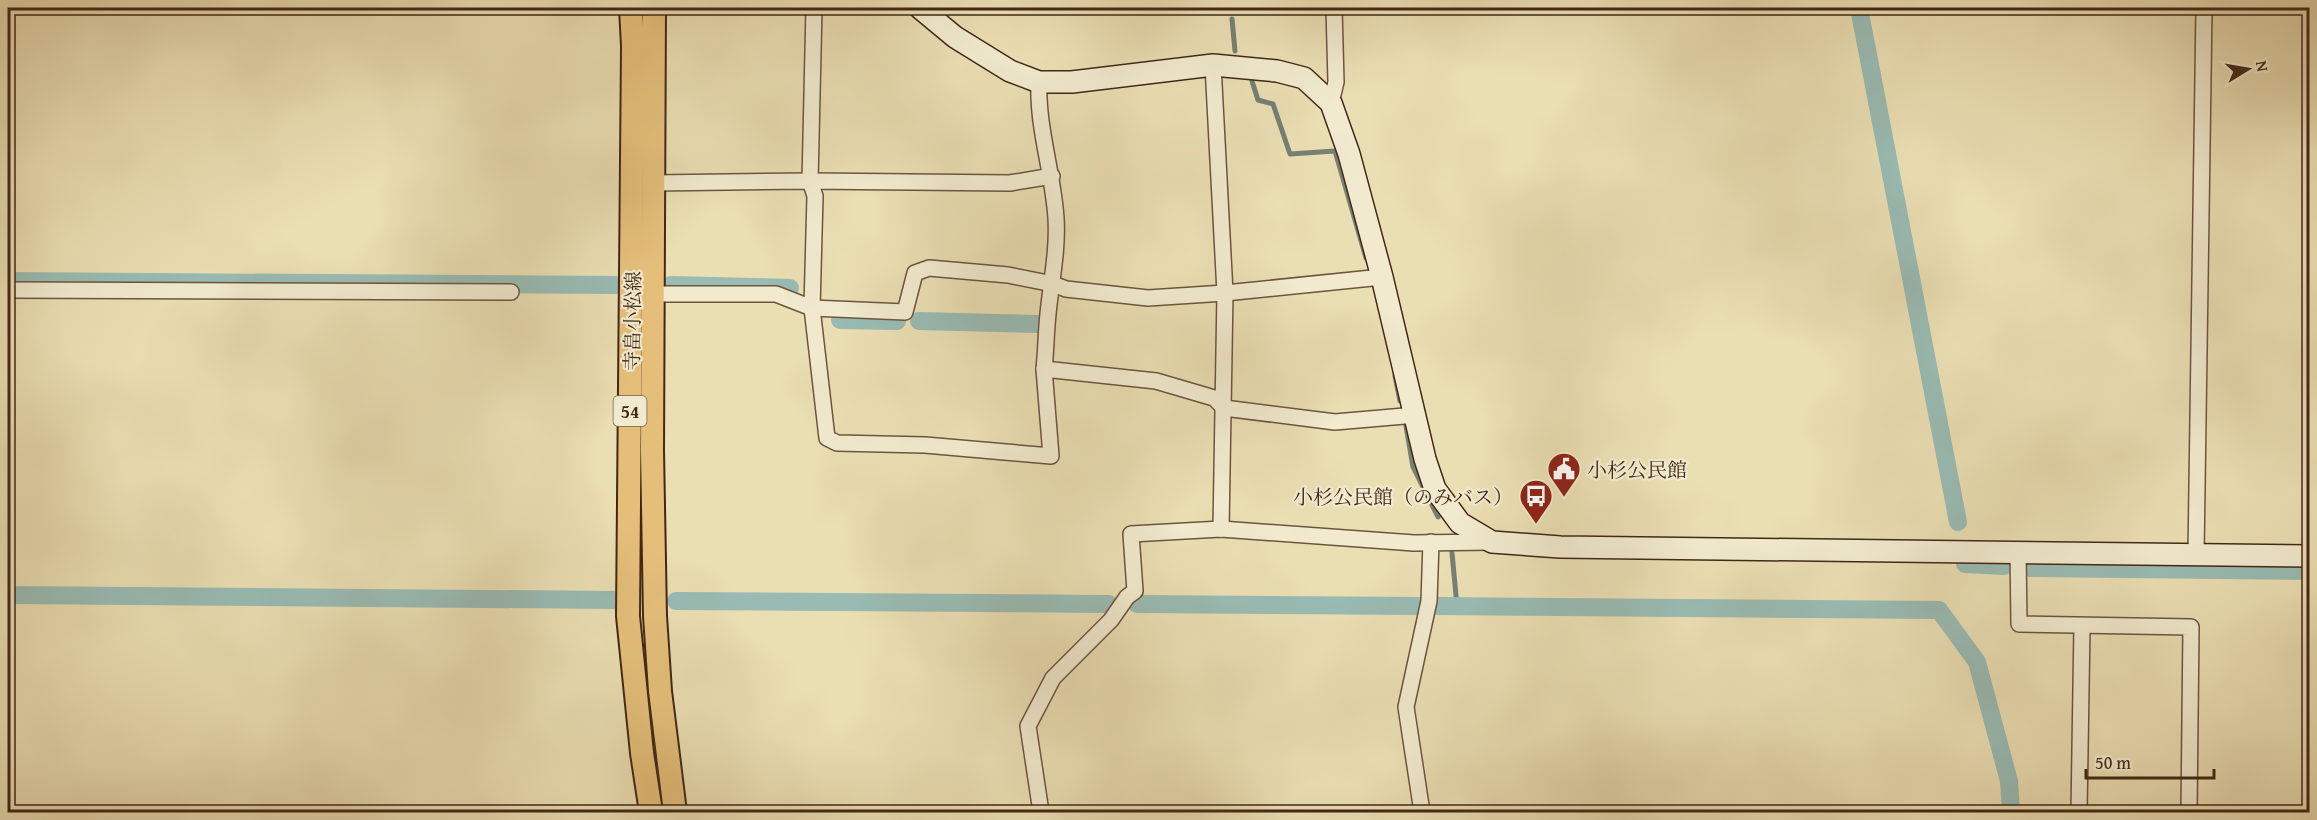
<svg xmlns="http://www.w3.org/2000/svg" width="2317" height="820" viewBox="0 0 2317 820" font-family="'Gentium Book Plus','Noto Serif JP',serif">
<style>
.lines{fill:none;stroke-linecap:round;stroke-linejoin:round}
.stream{stroke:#768075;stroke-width:5}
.canal{stroke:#99bbb3;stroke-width:18}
.street-casing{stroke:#6c553e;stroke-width:18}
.secondary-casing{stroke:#422717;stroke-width:24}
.primary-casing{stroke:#422717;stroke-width:26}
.street{stroke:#f1eace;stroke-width:15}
.secondary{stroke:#f1eace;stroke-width:21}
.primary{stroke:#e5bf7a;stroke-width:22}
.labels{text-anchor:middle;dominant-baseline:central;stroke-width:4.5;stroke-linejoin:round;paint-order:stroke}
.shield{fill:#f1eace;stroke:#76624e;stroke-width:1.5}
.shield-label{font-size:18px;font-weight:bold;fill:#422717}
.street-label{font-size:20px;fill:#422717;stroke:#f1eace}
.poi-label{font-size:20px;fill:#422717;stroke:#f1eace;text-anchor:start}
</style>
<rect width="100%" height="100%" fill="#eadeb3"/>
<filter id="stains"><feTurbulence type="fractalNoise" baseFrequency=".00333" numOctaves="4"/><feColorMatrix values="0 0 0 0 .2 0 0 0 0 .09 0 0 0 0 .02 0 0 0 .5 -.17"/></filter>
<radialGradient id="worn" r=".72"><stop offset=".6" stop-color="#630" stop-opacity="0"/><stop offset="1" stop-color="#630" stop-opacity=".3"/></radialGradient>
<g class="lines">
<g class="stream">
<path d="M1232,19l3,32"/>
<path d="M1252,81l6,19 15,4 17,50 45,-3 31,107"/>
<path d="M1395,376l5,25"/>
<path d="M1406,426l7,41 25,50"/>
<path d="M1452,553l5,53"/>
</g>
<g class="canal">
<path d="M1859,8l99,514"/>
<path d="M8,281l608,4"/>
<path d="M671,285l119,3"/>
<path d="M840,320l57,1"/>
<path d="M919,321l119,3"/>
<path d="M1965,564l39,2"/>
<path d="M2029,568l281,3"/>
<path d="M8,595l607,5"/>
<path d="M676,601l433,3"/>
<path d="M1137,604l284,2"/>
<path d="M1437,606l502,4 38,52 32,119 2,31"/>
</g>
<g class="street-casing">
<g id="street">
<path d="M814,8l-4,173 5,15 -3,112 15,130 10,5 88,2 126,11 -7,-87 112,12 58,17 10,10 111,14 81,-7"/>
<path d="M1213,65l12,228 -4,236"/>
<path d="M1039,82c-2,45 14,90 17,136 2,32 -5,64 -8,96 -2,18 -2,37 -4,55"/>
<path d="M1331,103l5,-21 -2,-74"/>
<path d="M654,183l156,-2 200,2 42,-7"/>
<path d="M8,290l503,2"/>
<path d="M654,294h122l36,14 93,4 10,-39 14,-5 79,7 45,9 13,5 82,9 77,-5 157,-16"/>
<path d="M2018,551l1,73 172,3 -2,185"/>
<path d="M2196,555l8,-547"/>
<path d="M1041,812l-13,-86 25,-48 58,-58 16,-23 8,-6 -4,-57 90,-5 193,14 78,-1"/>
<path d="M1422,812l-16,-105 23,-106 2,-59"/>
<path d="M2079,812l3,-186"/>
</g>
</g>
<g class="secondary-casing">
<path id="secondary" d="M920,8l35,29 55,34 29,11h33l141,-17 64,6 27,7 27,25 18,51 33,123 43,182 10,30 25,34 32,19 68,5 750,9"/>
</g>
<g class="primary-casing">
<g id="primary">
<path d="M631,8l2,38 -5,570 14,137 9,59"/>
<path d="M654,8l-2,443 3,165 5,75 15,121"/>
</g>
</g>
<use href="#street" class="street"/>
<use href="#secondary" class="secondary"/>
<use href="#primary" class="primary"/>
</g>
<defs>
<g id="civic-pin" transform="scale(1.725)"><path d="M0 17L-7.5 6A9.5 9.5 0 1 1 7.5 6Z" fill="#8f2418" stroke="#f1eace"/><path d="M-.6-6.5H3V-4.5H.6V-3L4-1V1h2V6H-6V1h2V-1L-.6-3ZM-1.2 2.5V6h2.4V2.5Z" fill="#fff"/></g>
<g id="bus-pin" transform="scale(1.725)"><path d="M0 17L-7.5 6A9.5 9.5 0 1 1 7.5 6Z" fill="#8f2418" stroke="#f1eace"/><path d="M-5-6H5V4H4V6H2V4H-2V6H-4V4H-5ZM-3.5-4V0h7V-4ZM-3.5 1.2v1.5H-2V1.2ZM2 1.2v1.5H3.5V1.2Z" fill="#fff"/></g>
</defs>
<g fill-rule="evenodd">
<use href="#civic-pin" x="1564" y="469"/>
<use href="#bus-pin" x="1536" y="496"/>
</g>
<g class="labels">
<rect class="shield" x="613.5" y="396" width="33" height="30" rx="4.5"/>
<g class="shield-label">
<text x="630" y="411">54</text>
</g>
<g class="street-label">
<text transform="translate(632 321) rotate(-89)">寺畠小松線</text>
</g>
<g class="poi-label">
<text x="1587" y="469">小杉公民館</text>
<text x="1513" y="496" text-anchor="end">小杉公民館（のみバス）</text>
</g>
</g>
<rect width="2317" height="820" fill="none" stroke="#eadeb3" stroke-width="30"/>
<rect x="9" y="9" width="2299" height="802" fill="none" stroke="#422717" stroke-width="3"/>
<rect x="15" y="15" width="2287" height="790" fill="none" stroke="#422717" stroke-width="1.5"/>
<g transform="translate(2248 69) rotate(79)" stroke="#f1eace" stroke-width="4.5" paint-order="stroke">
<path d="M0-4.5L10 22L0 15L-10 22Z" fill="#422717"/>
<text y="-9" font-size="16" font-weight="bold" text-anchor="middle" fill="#422717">N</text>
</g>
<path d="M2086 769v9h128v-9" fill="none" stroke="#422717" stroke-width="3"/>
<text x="2095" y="769" font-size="18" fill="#422717" stroke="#f1eace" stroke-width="4.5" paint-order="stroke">50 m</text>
<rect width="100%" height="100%" filter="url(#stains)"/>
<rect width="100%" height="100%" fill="url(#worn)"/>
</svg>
